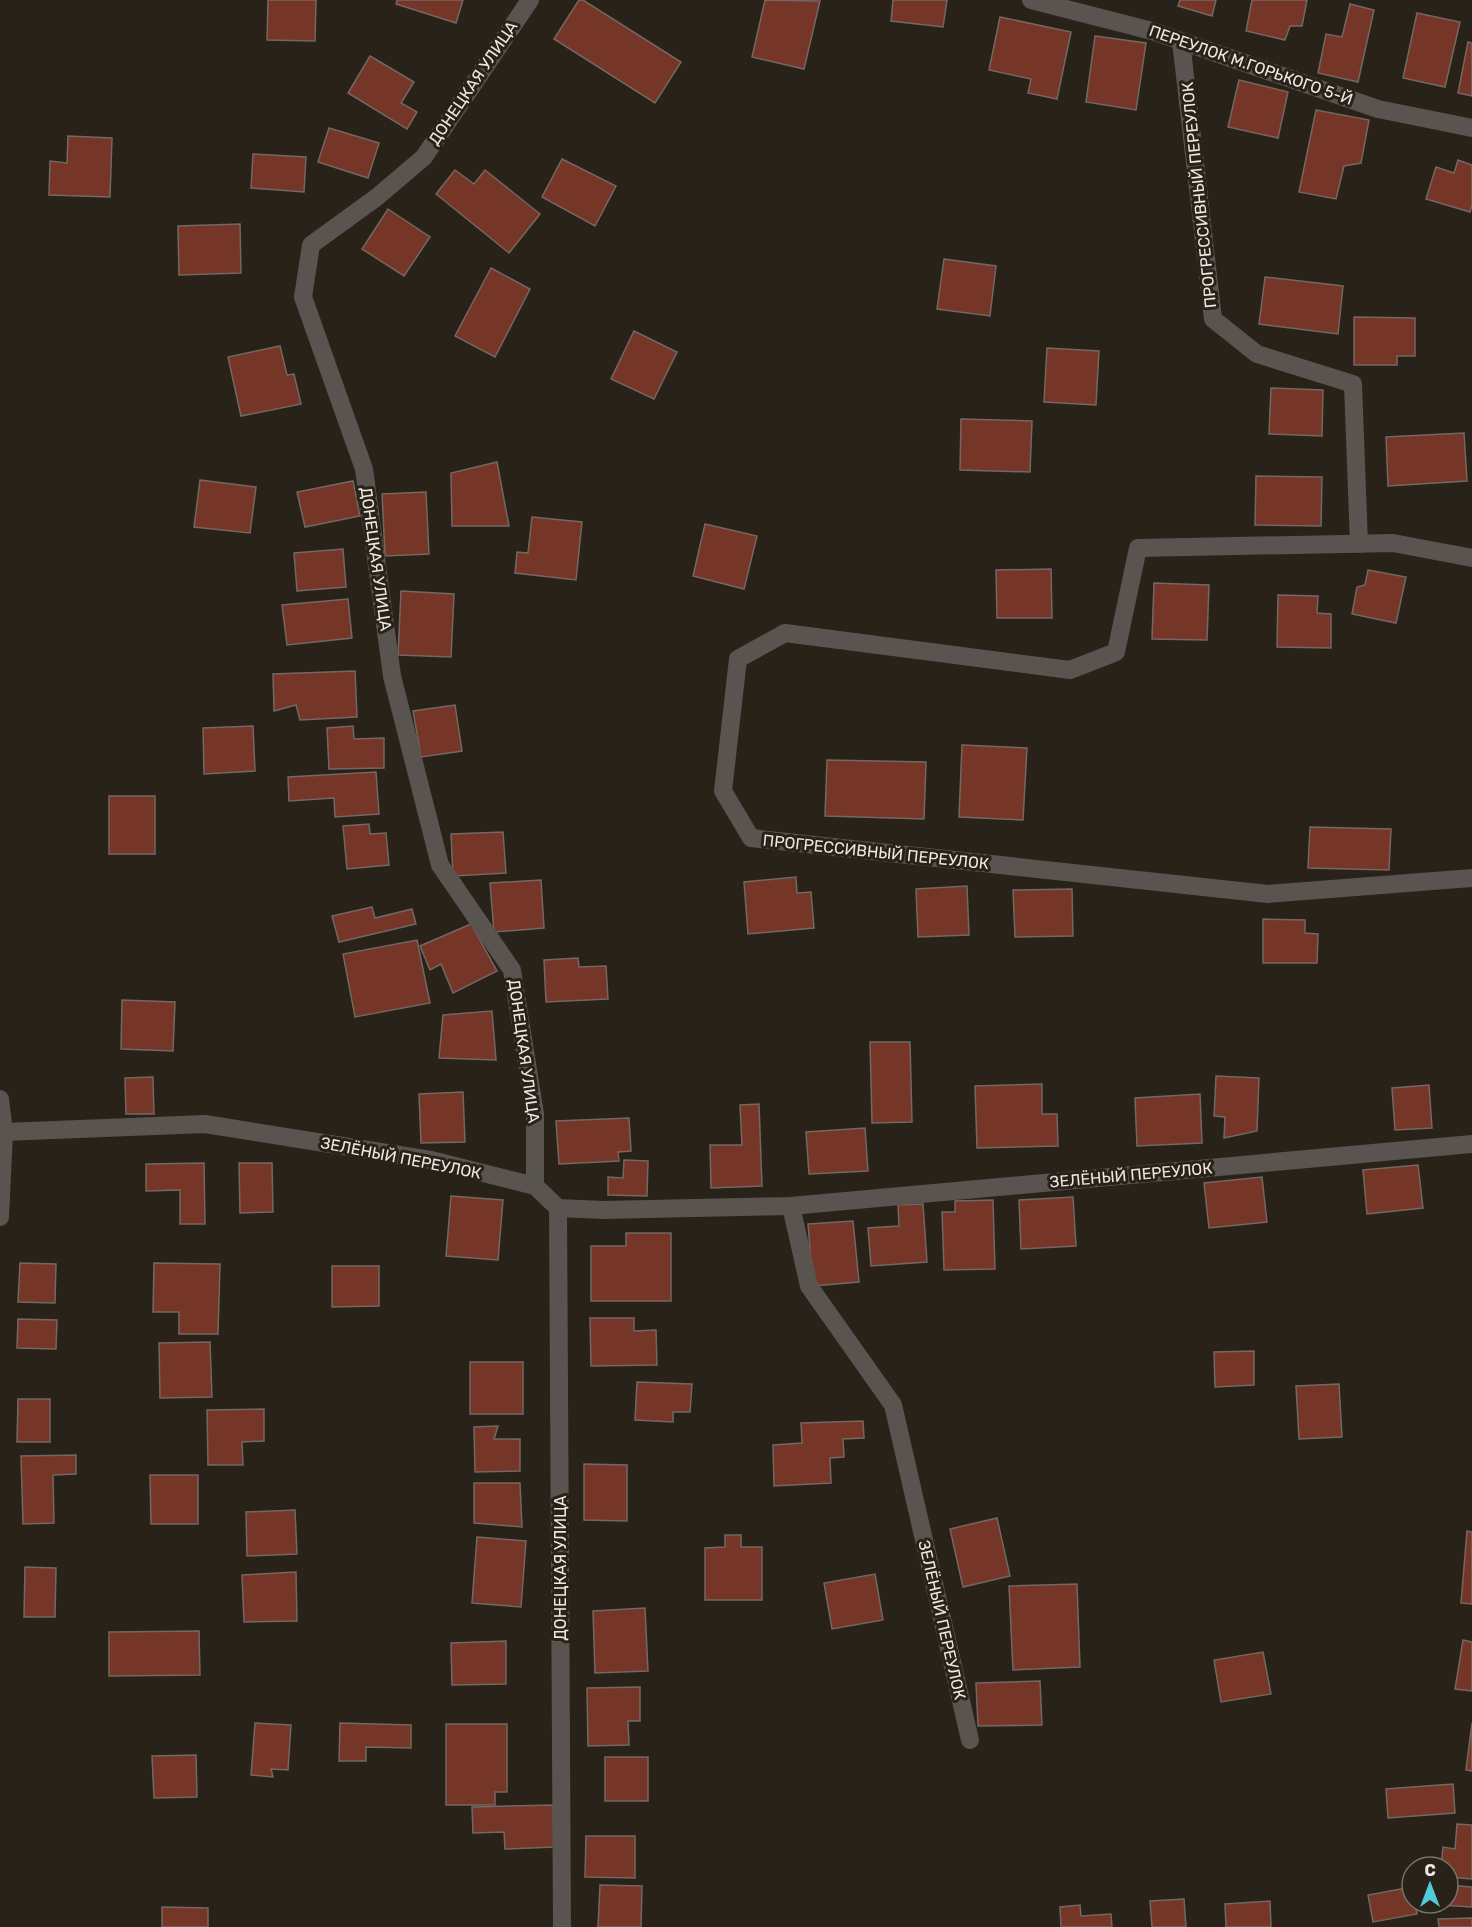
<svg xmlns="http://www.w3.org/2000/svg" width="1472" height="1927" viewBox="0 0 1472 1927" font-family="Rubik,sans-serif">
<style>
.building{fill:#753627;stroke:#746763;stroke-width:1.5}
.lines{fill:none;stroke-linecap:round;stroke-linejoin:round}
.minor{stroke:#595450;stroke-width:18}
.labels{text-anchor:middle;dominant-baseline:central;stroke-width:6;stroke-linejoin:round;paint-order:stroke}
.street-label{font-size:16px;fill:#ece8e2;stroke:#282219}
</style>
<rect width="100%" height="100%" fill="#282219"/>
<g class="building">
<path d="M268,0h48l-1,41 -48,-1z"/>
<path d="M397,0h66l-7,23 -60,-19z"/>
<path d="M579,0h4l98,62 -26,41 -101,-64z"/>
<path d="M765,0l55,1 -16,68 -52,-12z"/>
<path d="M893,0h54l-4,27 -52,-6z"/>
<path d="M1180,0h36l-4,16 -34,-10z"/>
<path d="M1252,0h55l-5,26h-12l-5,14 -39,-9z"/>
<path d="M1350,4l24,6 -16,72 -40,-9 8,-39 16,3z"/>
<path d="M1417,13l43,9 -15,65 -42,-9z"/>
<path d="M1000,17l71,15 -14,67 -29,-6 3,-14 -42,-9z"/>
<path d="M1095,36l51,7 -10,67 -50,-8z"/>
<path d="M1468,42l4,1v53l-14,-3z"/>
<path d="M370,56l44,26 -13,21 16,9 -10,17 -59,-36z"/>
<path d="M1239,80l49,12 -10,46 -50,-11z"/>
<path d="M1316,110l53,10 -8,43 -17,3 -8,33 -37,-7z"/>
<path d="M329,128l50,15 -11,35 -50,-16z"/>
<path d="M68,136l44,2 -2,59 -61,-2 1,-34 17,2z"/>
<path d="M253,154l53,3 -2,35 -53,-4z"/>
<path d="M562,159l54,27 -21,40 -53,-29z"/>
<path d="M1458,160l14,5v40l-2,7 -44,-13 10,-32 18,6z"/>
<path d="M455,170l19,14 11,-14 55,44 -31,39 -73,-59z"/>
<path d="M388,209l42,28 -26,39 -42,-27z"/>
<path d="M240,224l1,49 -62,2 -1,-49z"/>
<path d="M944,259l52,7 -6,50 -53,-7z"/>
<path d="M491,268l39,21 -35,68 -40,-21z"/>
<path d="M1265,277l78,9 -5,48 -79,-10z"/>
<path d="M1354,317l61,1v38h-18v9h-43z"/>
<path d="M634,331l43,21 -23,47 -43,-20z"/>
<path d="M280,346l7,29 7,-1 7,30 -60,12 -13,-59z"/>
<path d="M1047,348l52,3 -3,54 -52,-3z"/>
<path d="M1271,388l52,2 -1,46 -53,-2z"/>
<path d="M961,419l71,2 -2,51 -70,-2z"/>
<path d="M1464,433l3,48 -79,5 -2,-49z"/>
<path d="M497,462l12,64h-57l-1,-53z"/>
<path d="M1256,476l66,1 -1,49 -66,-1z"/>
<path d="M200,480l56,7 -6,46 -56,-6z"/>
<path d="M353,481l7,35 -55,11 -8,-35z"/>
<path d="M426,492l3,62 -44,2 -3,-62z"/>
<path d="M532,517l50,5 -6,58 -61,-7 2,-21 11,1z"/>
<path d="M705,524l52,12 -13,53 -51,-13z"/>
<path d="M343,549l3,38 -49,4 -3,-38z"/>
<path d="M1051,569l1,49h-55l-1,-48z"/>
<path d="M1368,570l38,7 -10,46 -44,-9 5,-27 8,-2z"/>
<path d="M1154,583l55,2 -2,55 -55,-1z"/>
<path d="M401,591l53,3 -3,63 -53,-2z"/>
<path d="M1278,595l40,1 -1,17 14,1v34l-54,-1z"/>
<path d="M348,599l4,39 -65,7 -5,-40z"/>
<path d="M355,671l2,46 -57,3 -4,-15 -22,6 -1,-37z"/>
<path d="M455,705l7,46 -41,6 -8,-46z"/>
<path d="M253,726l2,45 -51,3 -1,-46z"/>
<path d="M353,726l1,13 30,-1v30l-55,1 -2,-41z"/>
<path d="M962,745l65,3 -4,72 -64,-3z"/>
<path d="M827,760l99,2 -2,57 -99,-3z"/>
<path d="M376,772l3,42 -44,3 -1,-19 -45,3 -1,-24z"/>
<rect x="109" y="796" width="46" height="58"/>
<path d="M369,824l1,10 16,-1 3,32 -42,4 -4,-43z"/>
<path d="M1310,827l81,2 -2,41 -81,-2z"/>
<path d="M503,832l3,41 -53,3 -2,-42z"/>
<path d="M796,877l1,16 14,-1 3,36 -66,6 -4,-52z"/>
<path d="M541,880l3,48 -50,4 -4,-49z"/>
<path d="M967,886l2,49 -51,2 -2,-48z"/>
<path d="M1072,889l1,47 -58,1 -2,-47z"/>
<path d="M372,907l3,11 37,-9 4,15 -77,18 -7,-26z"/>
<path d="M1263,919l42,1v13l13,1 -1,29h-54z"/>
<path d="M471,924l26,47 -44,22 -12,-29 -11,6 -10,-24z"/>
<path d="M417,940l13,63 -75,14 -12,-63z"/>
<path d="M578,958l1,9 27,-1 2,33 -62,3 -2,-42z"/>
<path d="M122,1000l53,2 -2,49 -52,-2z"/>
<path d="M492,1011l4,49 -57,-2 4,-43z"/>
<path d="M870,1042h40l2,80 -40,1z"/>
<path d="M1216,1076l43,2 -2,53 -33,7 1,-21 -11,-1z"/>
<path d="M153,1077l1,37h-28l-1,-36z"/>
<path d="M1042,1084v30h15l1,32 -81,2 -2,-62z"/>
<path d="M1429,1085l3,43 -37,2 -3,-42z"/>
<path d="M463,1092l2,50 -44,1 -2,-49z"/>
<path d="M1200,1094l2,49 -65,3 -2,-48z"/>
<path d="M759,1104l3,82 -51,2 -1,-43h32l-2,-40z"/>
<path d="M629,1118l2,33 -13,1 1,9 -60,3 -3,-43z"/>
<path d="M865,1128l3,43 -59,3 -3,-42z"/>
<path d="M624,1160l24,1 -1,35 -39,-1v-18l15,1z"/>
<path d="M204,1163l1,61h-25v-34l-34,1v-27z"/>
<path d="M239,1163h33l1,49 -33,1z"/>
<path d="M1418,1165l5,43 -56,6 -4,-44z"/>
<path d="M1262,1177l5,45 -58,6 -5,-45z"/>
<path d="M451,1196l52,4 -5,60 -52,-4z"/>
<path d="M1073,1197l3,49 -55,3 -2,-49z"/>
<path d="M993,1200l2,69 -51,1 -2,-58h13v-11z"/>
<path d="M923,1204l4,58 -56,4 -3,-38 31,-2 -1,-21z"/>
<path d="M853,1221l6,61 -46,4 -5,-62z"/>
<path d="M626,1233h45v68h-80v-55h35z"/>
<path d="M20,1263l36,1 -1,39 -37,-1z"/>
<path d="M154,1263l66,1 -2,70h-39v-22h-26z"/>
<path d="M332,1266h47v40l-47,1z"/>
<path d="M590,1318h44v13l22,-1 1,35 -66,1z"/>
<path d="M18,1319l39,1 -1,29 -39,-1z"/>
<path d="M210,1342l2,55 -52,1 -1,-55z"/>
<path d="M1254,1351v34l-39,2 -1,-35z"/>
<rect x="470" y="1362" width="53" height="52"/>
<path d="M637,1382l55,2 -2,28h-17v10l-38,-2z"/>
<path d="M1339,1384l3,53 -43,2 -3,-53z"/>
<path d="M18,1399h32v43h-33z"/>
<path d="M264,1409v32l-22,1 1,23h-35l-1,-55z"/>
<path d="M863,1421l1,17 -21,1 1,18 -14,1 1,25 -57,3 -1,-41 29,-2 -1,-20z"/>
<path d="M498,1426l-4,13h26v32l-45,1 -1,-45z"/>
<path d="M76,1455v19l-23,1 1,48 -31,1 -2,-68z"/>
<path d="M584,1464l43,1v56l-43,-1z"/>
<path d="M150,1475h48v49h-47z"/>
<path d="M474,1483h46l2,44 -48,-4z"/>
<path d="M295,1510l2,44 -50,2 -1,-44z"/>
<path d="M997,1518l13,58 -47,11 -13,-58z"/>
<path d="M1467,1531l5,1v72l-11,-1z"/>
<path d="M725,1535h16v12h21v53h-57v-52l20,-1z"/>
<path d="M477,1537l49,4 -5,66 -49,-4z"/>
<path d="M25,1567l31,1 -1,49h-31z"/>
<path d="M296,1572l1,49 -53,1 -2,-47z"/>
<path d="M875,1574l8,46 -51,9 -8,-46z"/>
<path d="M1077,1584l3,83 -67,3 -4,-84z"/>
<path d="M645,1608l3,63 -53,2 -2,-62z"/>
<path d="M199,1631l1,44 -91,1v-44z"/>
<path d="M1463,1640l9,2v49l-17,-2z"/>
<path d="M506,1641v43l-54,1 -1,-42z"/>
<path d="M1263,1652l8,42 -50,8 -7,-42z"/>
<path d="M1040,1681l2,44 -64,1 -2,-43z"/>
<path d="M640,1687v34h-12l1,24 -41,1 -1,-58z"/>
<path d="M255,1723l36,2 -3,45 -17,-1 2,8 -22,-2z"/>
<path d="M340,1723l71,2v23l-45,-1v14h-27z"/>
<path d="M1472,1723v48l-6,-1z"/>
<path d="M446,1724h61v68h-12v13h-49z"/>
<path d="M196,1755l1,42 -43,1 -2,-42z"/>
<rect x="605" y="1757" width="43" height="44"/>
<path d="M1453,1784l2,29 -67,5 -2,-29z"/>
<path d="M553,1805l1,42 -49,2 -1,-17 -31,1 -1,-26z"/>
<path d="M1457,1824l15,1v54l-24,-2v-10h-7l2,-20 12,2z"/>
<path d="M586,1836h49v42l-50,-1z"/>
<path d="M600,1885l42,1 -1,41h-43z"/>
<path d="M1448,1885l24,2v20l-48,-3 24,-1z"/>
<path d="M1412,1887v16h3l2,11 -44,8 -5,-27z"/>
<path d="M1184,1899l2,28h-34l-2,-26z"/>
<path d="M1270,1901l1,26h-45l-1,-23z"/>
<path d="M1080,1905l1,11 30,-2 1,13h-51l-1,-20z"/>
<path d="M162,1907l46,1v19h-46z"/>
<path d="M1472,1918v9h-33l-1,-8z"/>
</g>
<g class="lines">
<g class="minor">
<path d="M530,0l-106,157 -47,40 -66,48 -8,52 61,172 28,207 48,189 72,105 23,144v72"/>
<path d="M1031,0l121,31 226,78 94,19"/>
<path d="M1181,41l32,278 44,35 96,30 6,160"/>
<path d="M1472,558l-79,-15 -255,5 -22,104 -46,18 -285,-37 -47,26 -15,132 28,47 517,56 204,-16"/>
<path d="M0,1099l4,33 -4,85"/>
<path d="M4,1132l201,-8 226,36 104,26 23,22 45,2 188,-4 681,-62"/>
<path d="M791,1206l18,80 84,119 77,335"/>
<path d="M558,1208l4,719"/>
</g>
</g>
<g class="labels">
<g class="street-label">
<text transform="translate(1251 65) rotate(19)">ПЕРЕУЛОК М.ГОРЬКОГО 5-Й</text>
<text transform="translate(473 83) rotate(-56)">ДОНЕЦКАЯ УЛИЦА</text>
<text transform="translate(1199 195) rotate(-96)">ПРОГРЕССИВНЫЙ ПЕРЕУЛОК</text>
<text transform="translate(376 559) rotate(82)">ДОНЕЦКАЯ УЛИЦА</text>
<text transform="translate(876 852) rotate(6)">ПРОГРЕССИВНЫЙ ПЕРЕУЛОК</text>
<text transform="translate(524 1051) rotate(82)">ДОНЕЦКАЯ УЛИЦА</text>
<text transform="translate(401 1158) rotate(11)">ЗЕЛЁНЫЙ ПЕРЕУЛОК</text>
<text transform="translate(1131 1175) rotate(-5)">ЗЕЛЁНЫЙ ПЕРЕУЛОК</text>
<text transform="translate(560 1568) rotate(-90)">ДОНЕЦКАЯ УЛИЦА</text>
<text transform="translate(942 1620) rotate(77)">ЗЕЛЁНЫЙ ПЕРЕУЛОК</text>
</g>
</g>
<g transform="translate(1430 1885)"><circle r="28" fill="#282219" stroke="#767169" stroke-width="1.5"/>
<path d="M0-4.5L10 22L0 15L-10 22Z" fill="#52cbd9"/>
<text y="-9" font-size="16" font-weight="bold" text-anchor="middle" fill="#ece8e2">С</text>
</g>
</svg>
